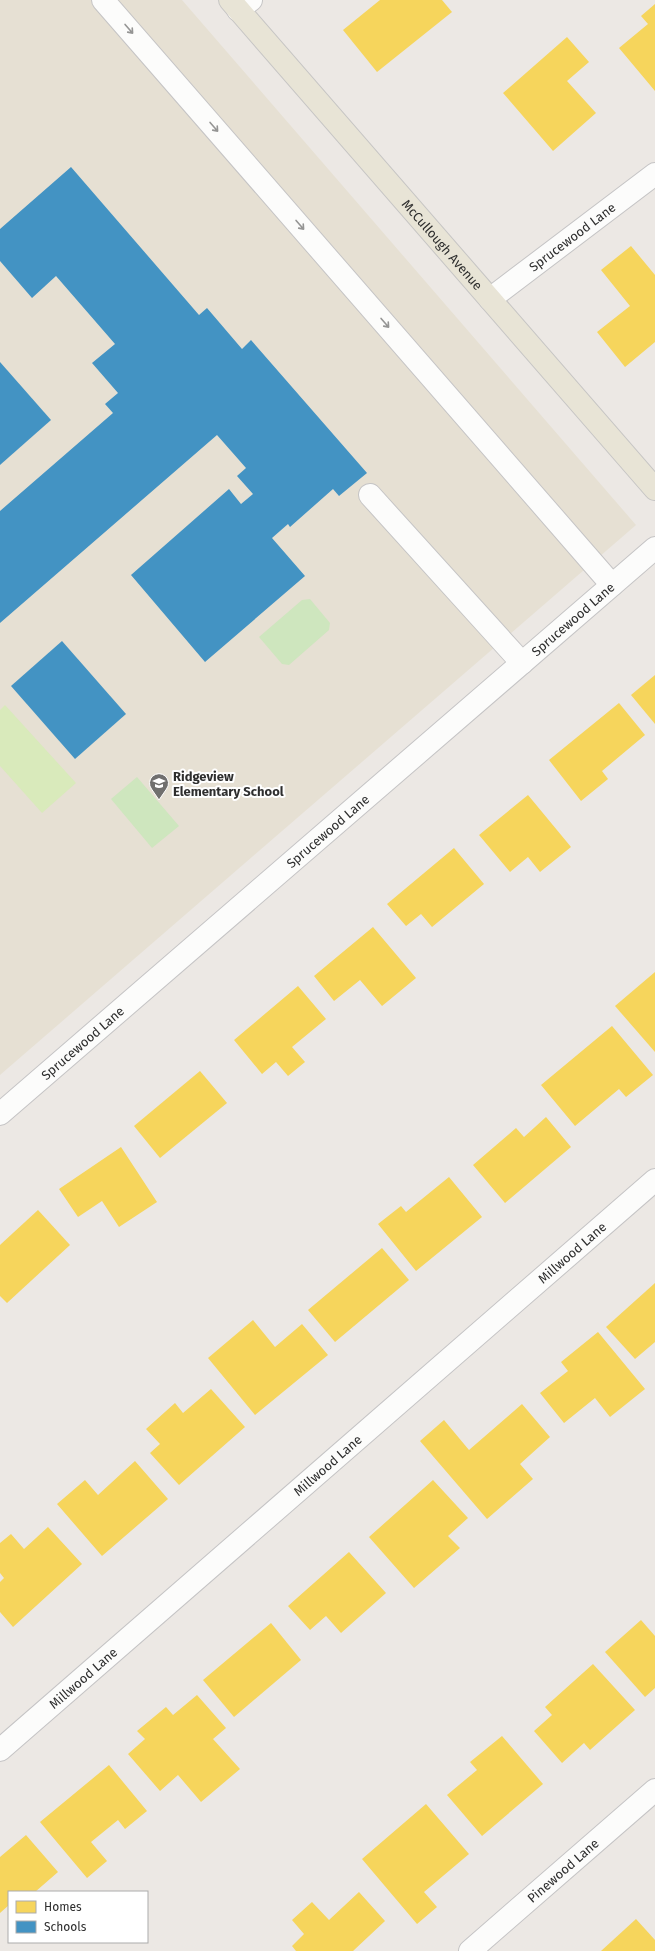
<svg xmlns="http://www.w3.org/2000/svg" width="655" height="1951" viewBox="0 0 655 1951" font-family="'Fira Sans',sans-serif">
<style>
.education{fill:#e6e0d3}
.green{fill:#cee6be}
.pitch{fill:#d9eabb}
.homes{fill:#f6d55c}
.schools{fill:#4393c3}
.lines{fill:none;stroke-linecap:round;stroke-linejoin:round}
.minor-casing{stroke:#c5c4c5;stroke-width:24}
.major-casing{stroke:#c6c5c4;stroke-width:24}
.minor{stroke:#fcfcfb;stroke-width:22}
.major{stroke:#e8e4d6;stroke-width:22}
.oneway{stroke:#959594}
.labels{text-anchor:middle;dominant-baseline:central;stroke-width:4;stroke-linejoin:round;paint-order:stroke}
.street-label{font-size:13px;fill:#2e2e2e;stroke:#fff}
.poi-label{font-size:13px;font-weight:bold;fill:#2e2e2e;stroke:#fff;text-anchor:start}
</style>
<rect width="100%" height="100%" fill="#ece8e4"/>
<path class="education" d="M0,0h182l454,525 -636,550z"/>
<g class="green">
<path d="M310,599l20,24 -1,7 -40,35 -7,-1 -23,-27 43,-37z"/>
<path d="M137,777l42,49 -27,22 -41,-49z"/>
</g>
<path class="pitch" d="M5,705l71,78 -34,30 -42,-47v-56z"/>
<g class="homes">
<path d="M380,0h62l10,12 -75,60 -34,-42z"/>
<path d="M655,4v87l-36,-43 29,-24 -7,-8z"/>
<path d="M567,37l22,25 -22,19 29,32 -43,38 -50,-58z"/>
<path d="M631,246l24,29v67l-30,25 -28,-35 33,-26 -29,-36z"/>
<path d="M655,675v49l-24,-29z"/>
<path d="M619,703l26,32 -43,36 6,8 -27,22 -32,-41z"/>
<path d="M528,795l43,52 -31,25 -12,-15 -18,15 -31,-37z"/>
<path d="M454,848l30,36 -52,43 -11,-13 -15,12 -19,-22z"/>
<path d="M373,927l43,51 -34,28 -22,-26 -26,21 -20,-25z"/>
<path d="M655,972v80l-40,-46z"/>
<path d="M298,986l28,33 -34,28 13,15 -17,14 -12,-14 -14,12 -28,-34z"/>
<path d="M612,1026l41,49 -27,22 -7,-8 -44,37 -34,-41z"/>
<path d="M200,1071l27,32 -67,55 -26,-32z"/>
<path d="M546,1117l25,30 -66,56 -32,-38 43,-37 8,9z"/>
<path d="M121,1147l36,55 -38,25 -17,-26 -24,16 -19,-28z"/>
<path d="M449,1177l33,40 -66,54 -38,-47 23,-18 5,6z"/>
<path d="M38,1210l32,35 -63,58 -7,-7v-51z"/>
<path d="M382,1248l27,32 -74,62 -27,-32z"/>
<path d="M655,1283v59l-20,17 -29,-32z"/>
<path d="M253,1320l22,27 27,-23 26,31 -73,60 -47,-57z"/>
<path d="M598,1332l47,57 -35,28 -15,-19 -31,25 -24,-30 28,-22 -7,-9z"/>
<path d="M211,1389l34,38 -66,58 -29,-32 10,-9 -14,-15 29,-26 8,10z"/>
<path d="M522,1404l28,33 -30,27 13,15 -46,40 -67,-78 24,-21 25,30z"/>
<path d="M135,1461l33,38 -66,57 -45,-52 28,-24 13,15z"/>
<path d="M433,1480l35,38 -20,18 12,12 -46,40 -45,-51z"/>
<path d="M48,1527l34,37 -69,63 -13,-15v-30l4,-4 -4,-5v-30l11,-9 13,15z"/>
<path d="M349,1552l37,41 -45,40 -15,-17 -16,14 -22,-24z"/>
<path d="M641,1620l14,16v52l-10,9 -40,-45z"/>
<path d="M271,1623l30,37 -67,57 -31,-37z"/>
<path d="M593,1664l42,46 -45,40 -6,-7 -22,20 -28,-32 18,-16 -7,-8z"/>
<path d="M197,1695l29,33 -13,11 27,30 -39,33 -23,-27 -18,16 -32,-37 17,-15 -8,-8 29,-24 7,8z"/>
<path d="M502,1736l41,48 -61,52 -35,-41 30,-25 -7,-8z"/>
<path d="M109,1765l38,46 -22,18 -7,-9 -27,22 16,19 -20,17 -47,-56z"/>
<path d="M426,1804l43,50 -45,38 13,15 -20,17 -55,-65z"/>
<path d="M26,1835l32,37 -23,20h-26v13l-9,8v-56z"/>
<path d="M359,1892l26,29 -32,30h-57l-4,-5 12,-12 -12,-14 20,-18 17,18z"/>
<path d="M636,1919l19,21v11h-54z"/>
</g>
<g class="schools">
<path d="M71,167l128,148 8,-7 35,41 9,-9 116,133 -28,23 -6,-7 -43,38 -2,-3 -16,14 33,38 -100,86 -74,-87 98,-86 12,15 12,-10 -16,-18 9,-8 -29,-33 -217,188v-112l113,-98 -8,-9 13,-11 -26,-30 23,-19 -59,-68 -24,22 -32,-37v-32z"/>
<path d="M0,362l51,58 -51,45z"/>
<path d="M62,641l64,73 -51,45 -64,-73z"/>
</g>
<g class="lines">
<g class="minor-casing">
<g id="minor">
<path d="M103,0l509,585"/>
<path d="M238,10l13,-10"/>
<path id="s1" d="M490,299l165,-125"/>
<path d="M370,495l152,168"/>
<path id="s2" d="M0,1114l655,-566"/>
<path id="s3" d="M0,1750l655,-570"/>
<path id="s4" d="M470,1951l185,-161"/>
</g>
</g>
<g class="major-casing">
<g id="major">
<path id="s5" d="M230,0l425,489"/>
</g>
</g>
<use href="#minor" class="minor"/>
<use href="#major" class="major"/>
</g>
<defs><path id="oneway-shaft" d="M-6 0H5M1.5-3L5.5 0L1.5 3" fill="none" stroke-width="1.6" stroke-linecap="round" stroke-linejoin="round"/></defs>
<g class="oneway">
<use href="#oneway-shaft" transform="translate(129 29) rotate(49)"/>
<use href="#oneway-shaft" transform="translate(214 127) rotate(49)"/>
<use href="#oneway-shaft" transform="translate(300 225) rotate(49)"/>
<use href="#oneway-shaft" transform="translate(385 323) rotate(49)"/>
</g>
<defs>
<g id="school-pin" transform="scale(1)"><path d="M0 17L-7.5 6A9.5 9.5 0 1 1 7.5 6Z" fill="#706f6e" stroke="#fff"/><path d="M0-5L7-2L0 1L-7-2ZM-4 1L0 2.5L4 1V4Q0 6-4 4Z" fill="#fff"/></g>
</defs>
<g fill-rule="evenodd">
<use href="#school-pin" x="159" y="783"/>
</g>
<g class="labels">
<g class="street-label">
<text stroke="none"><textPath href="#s1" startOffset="103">Sprucewood Lane</textPath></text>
<text stroke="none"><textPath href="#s5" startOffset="324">McCullough Avenue</textPath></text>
<text stroke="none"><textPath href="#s2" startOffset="757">Sprucewood Lane</textPath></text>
<text stroke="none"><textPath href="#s2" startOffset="433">Sprucewood Lane</textPath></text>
<text stroke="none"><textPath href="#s2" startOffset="109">Sprucewood Lane</textPath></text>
<text stroke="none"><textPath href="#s3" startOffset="758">Millwood Lane</textPath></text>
<text stroke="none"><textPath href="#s3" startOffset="434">Millwood Lane</textPath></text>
<text stroke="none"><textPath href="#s3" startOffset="110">Millwood Lane</textPath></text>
<text stroke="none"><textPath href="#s4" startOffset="123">Pinewood Lane</textPath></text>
</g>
<g class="poi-label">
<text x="173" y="776">Ridgeview<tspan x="173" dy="15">Elementary School</tspan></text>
</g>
</g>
<rect x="8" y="1891" width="140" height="52" fill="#ffffff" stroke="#ababab"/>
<rect x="16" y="1901" width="20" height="12" fill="#f6d55c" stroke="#ababab"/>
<text x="44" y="1911" font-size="12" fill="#2e2e2e">Homes</text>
<rect x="16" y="1921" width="20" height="12" fill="#4393c3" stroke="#ababab"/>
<text x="44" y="1931" font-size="12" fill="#2e2e2e">Schools</text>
</svg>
